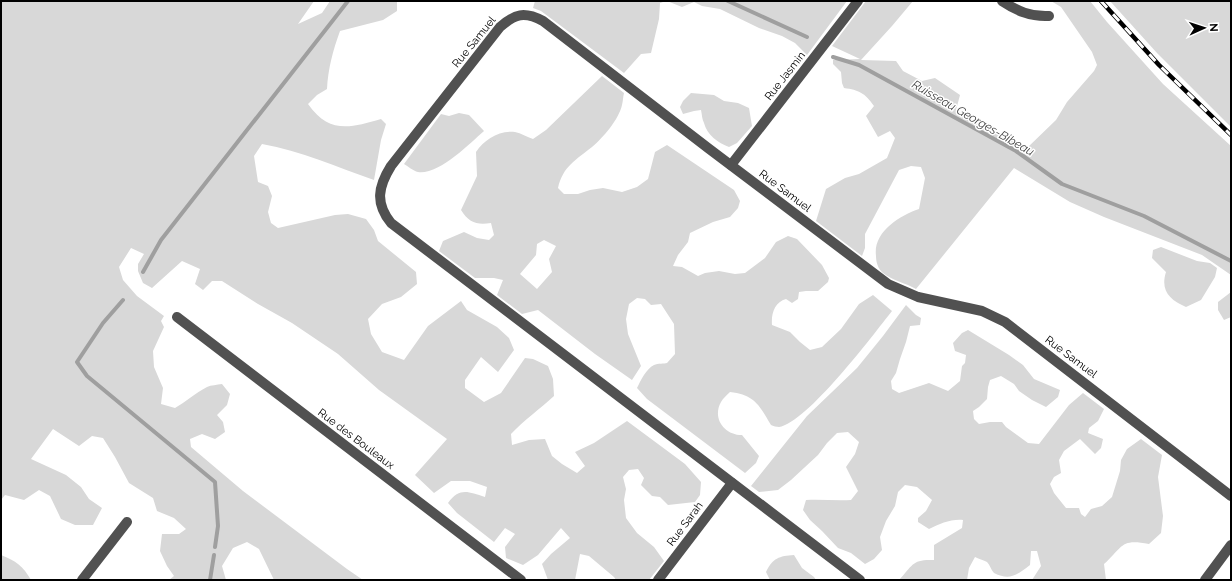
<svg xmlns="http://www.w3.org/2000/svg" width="1232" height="581" viewBox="0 0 1232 581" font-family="Raleway,sans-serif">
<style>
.green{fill:#d8d8d8;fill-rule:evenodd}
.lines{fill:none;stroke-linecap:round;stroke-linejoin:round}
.stream{stroke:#9f9f9f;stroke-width:4}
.minor{stroke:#515151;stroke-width:10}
.rail-casing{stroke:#000;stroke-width:4.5}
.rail{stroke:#fff;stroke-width:3;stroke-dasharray:9;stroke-linecap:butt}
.labels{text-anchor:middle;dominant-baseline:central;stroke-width:3;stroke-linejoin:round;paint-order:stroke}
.street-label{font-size:11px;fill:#000;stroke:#fff}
.water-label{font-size:12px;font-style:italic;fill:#404040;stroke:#fff}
</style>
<rect width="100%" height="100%" fill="#fff"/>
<g class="green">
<path d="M1,1h313l-16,23 24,-11 8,-12h67v10l-14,9 -43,11c-7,19 -12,38 -13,58l-10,6 -9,9c21,30 42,24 73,15l5,5 -5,16 -7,40c-37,-13 -73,-29 -112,-36l-8,12 4,26 10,4 4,10 -4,16 3,11 7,5 57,-13 13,-1 18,5 8,11 4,11 38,31 1,12 -16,13 -19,7 -14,15 3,15 11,18 22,8 24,-34 33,-25 6,9 30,17 12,11 5,12 -16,22 -17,-15 -16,23v8l19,14 17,-9 24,-35 8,1 15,7 5,13 1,17c-14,13 -30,24 -43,38l1,11 17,-5 16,-1 7,17 10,8 15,9 8,-7 -10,-14 19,-9 33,-22 58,43 16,18 -1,13 -5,7 -27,3 -8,-8 -8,-1 -11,-11 3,-7 -6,-9 -9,1 -6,7 3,12 -2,11 2,18 11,15 17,14 10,14 -15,19h-33l-2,-3 -25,-21 -9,-2 -5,26h-27l-6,-16 9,-10 19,-16 -9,-10 -23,27 -15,10 -17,-7 -1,-11 10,-13 -10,-6 -11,14 -37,-29 -9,-10c12,-16 20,-11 37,-6l2,-10 -17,-6h-19l-17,12 -19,-18 32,-36 -68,-49 -41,-36 -46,-31 -34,-19 -36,-23h-10l-9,9 -8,-6 5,-15 -18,-8 -30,27 -9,-5 -5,-12v-7l6,-10 -13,-6 -12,19 4,13 14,16 27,20 -3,5 3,6 -11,24 1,16 9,21 -2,16 14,4c11,-6 20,-15 32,-21 4,-2 10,-2 15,-3l8,10 -3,11 -10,10 6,7 2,10 -10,7 -13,-5 -12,5 1,8 52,44 104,78 16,11h-89l-15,-31 -12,-7 -14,6 -11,18 4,14h-57l5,-4 -7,-10 -7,-15 2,-17h17l7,-5 -12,-11 -17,-7 -4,-13 -24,-15 -14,-26 -12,-19 -11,-2 -13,10 -26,-17 -22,30 35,16 15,12 8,12 13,9 -9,17h-18l-14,-6 -11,-23 -11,-6 -15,10 -19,-5 -4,5z"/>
<path d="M535,1h131l-6,2 -1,16 -8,34 -10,1 -17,19 -83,-62 -8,-3z"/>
<path d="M667,1h180l-40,54 -12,-12 -13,-7 -23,-8 -39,-19 -18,-3 -8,-4 -12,5z"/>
<path d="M866,1h47l-21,25 -31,34 35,1 7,10 19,10 13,-3 25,17 -4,15 33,20 38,18 29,-28 11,-18 27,-31 3,-6 -5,-13 -31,-45 -10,-6h39l17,21 56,62 68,62v129l-29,-20 -98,-38 -34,-15 -56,-34 -98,121c-10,-6 -23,-8 -33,-16 -5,-4 -7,-11 -7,-17 -3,-24 23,-40 43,-47l6,-31 -4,-11 -10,-1 -12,4 -34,64v14l-3,8 -46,-35 10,-32 19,-11 14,-4 28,-16 8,-20 -5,-7 -12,6 -12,-21 8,-10c-9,-13 -15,-16 -30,-18l-2,-5 -1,-11 -8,-8v-4l27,-1 -28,-13z"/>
<path d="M1110,1h121v126l-74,-74z"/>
<path d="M602,76l22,17c-1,4 -1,8 -2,12 -3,14 -19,33 -30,42 -16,13 -29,19 -34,41l6,6h14l12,-4 13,-2 19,4 15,-5 11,-8 7,-27 12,-7 67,45 6,11 -2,7 -8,9 -17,5 -23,11 -2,9 -10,13 -5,11 9,1 16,9 7,-3 14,-2 16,3 10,-1 20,-15 11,-16 12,-6 9,3 25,26 7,13 -1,4 -10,9h-12l-7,1 -1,7 -6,4 -6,-4c-11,3 -15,14 -14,26l18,7 10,10 10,8 12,-3 19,-18 18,-25 14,-9 19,16c-19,24 -85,112 -113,116 -2,0 -6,-1 -8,-2 -12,-20 -16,-30 -41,-33 -3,3 -7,6 -9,10 -9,16 3,33 21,33l17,21 -3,7 -11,10 -98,-74 -10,-11c4,-8 9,-19 17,-23 4,-2 10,-1 13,-2l8,-9 -1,-30 -13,-20 -10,1 -6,-6 -8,-1 -8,6 -3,15 2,15 13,32 -9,14 -37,-26 -57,-44 -16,4 -25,-19 6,-15 -9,-2h-19l-36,-27 4,-10 21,-9 13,6 12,2 5,-5 -3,-12c-14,2 -22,0 -30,-13l16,-34 -1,-24c8,-12 23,-22 39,-20 6,1 12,5 18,7l13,-9zM544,240l12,6 -7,13 3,13 -15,17 -17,-15 16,-19 1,-11z"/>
<path d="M691,93l23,2 10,6 14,2 11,5 3,18 -15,17 -8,4c-11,-4 -22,-12 -25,-24 -2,-4 -2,-8 -3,-13l-7,1 -11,3 -3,-7 3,-6z"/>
<path d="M459,113l10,2 15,16c-15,13 -45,44 -66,41 -5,-1 -10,-6 -14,-8l37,-50 8,2z"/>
<path d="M1161,247l36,14 13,2 7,5 -2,9 -14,23 -15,7c-16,-7 -26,-16 -20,-35l-14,-14 1,-8z"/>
<path d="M1231,292v25l-7,3 -6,-10v-8z"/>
<path d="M906,305l10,10 5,3 -1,7 -10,1 -4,16 -6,17 -4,14 -5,8 1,8 7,4 30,-10 19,8 12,-10 2,-15 3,-3 1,-8 -11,-4 -2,-8 9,-10 6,-3 41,25 14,10 11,14 26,11 -2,7 -12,10 -14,-7 -13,-9 -5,-7 -13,-8 -11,4 -2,7 -1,12 -8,8 -6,4 1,8 5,5 11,-2h12l4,5 22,16 11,1 30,-39 14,-12 21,16 -6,12 -9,7 -1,5 15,6 -2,9 -6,6 -15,-15 -16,12 -5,9 2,13 -7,4 -4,7 4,9 12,15h13l2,6 4,3 6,-8 11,-3 10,-9 8,-26 1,-11 6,-11 14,-10 21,16 -4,22 5,39 -2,17 -12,11c-29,-6 -26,3 -45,20l2,16h-74l9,-14 -4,-15h-6l-1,14c-13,10 -20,16 -36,8 -3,-3 -4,-8 -7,-11 -3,-2 -9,-3 -12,-5l-6,11 -2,12h-68c14,-15 13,-21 35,-20v-15l28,-17 1,-8c-13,-1 -23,4 -34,9l-11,-7v-4l8,-7 6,-11 -15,-13 -12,-2 -7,7 -3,14 -9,15 -6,16 2,13 -8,9 -9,5 -14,-11 -13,-5 -16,-17 -12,-11 -7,-10 3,-10c15,-1 30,1 45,0l7,-9 -12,-24 9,-13 4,-12 -11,-10 -11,1 -10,10 -9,12 -27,25 -13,10 -19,2 -8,-6 56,-70 50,-48 26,-32z"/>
<path d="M1,555c15,6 22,11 30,25h-30z"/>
<path d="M794,555l8,13 12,9 2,3h-46l-4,-8c7,-14 13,-16 28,-17z"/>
</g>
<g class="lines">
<g class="stream">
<path d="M728,1l79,36"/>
<path d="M833,57l26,8 157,86 46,33 82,32 87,45"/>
<path d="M143,272l18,-32 187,-239"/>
<path d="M123,300l-20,23 -26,39 10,14 128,106 3,44 -3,21"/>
<path d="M210,580l4,-25"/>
</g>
<g class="minor">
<path d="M1002,1c15,10 29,16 47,15"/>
<path d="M731,165l127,-164"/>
<path d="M177,317l344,263"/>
<path d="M82,580l45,-58"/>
<path d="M658,580l74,-97"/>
<path d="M860,580l-469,-357c-16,-20 -13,-36 0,-57l109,-139c15,-13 24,-16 43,-6l165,127 180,136 30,13 64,14 23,11 226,174"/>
<path d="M1205,580l26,-35"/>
</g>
<g class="rail-casing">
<path id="rail" d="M1101,1l58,64 72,70"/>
</g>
<use href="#rail" class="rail"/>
</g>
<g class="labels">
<g class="street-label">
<text transform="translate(474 42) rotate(-51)">Rue Samuel</text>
<text transform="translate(785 76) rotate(-52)">Rue Jasmin</text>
<text transform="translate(785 191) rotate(37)">Rue Samuel</text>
<text transform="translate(1071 357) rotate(37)">Rue Samuel</text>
<text transform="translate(356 439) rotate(37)">Rue des Bouleaux</text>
<text transform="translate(685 524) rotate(-53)">Rue Sarah</text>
</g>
<g class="water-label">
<text transform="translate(973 118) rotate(30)">Ruisseau Georges-Bibeau</text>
</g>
</g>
<rect width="1232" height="581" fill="none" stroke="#000000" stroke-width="4"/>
<g transform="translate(1204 28) rotate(87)" stroke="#ffffff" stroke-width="3" paint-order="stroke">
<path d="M0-3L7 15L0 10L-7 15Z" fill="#000000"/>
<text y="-6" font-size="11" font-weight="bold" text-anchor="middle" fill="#000000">N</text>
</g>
</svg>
